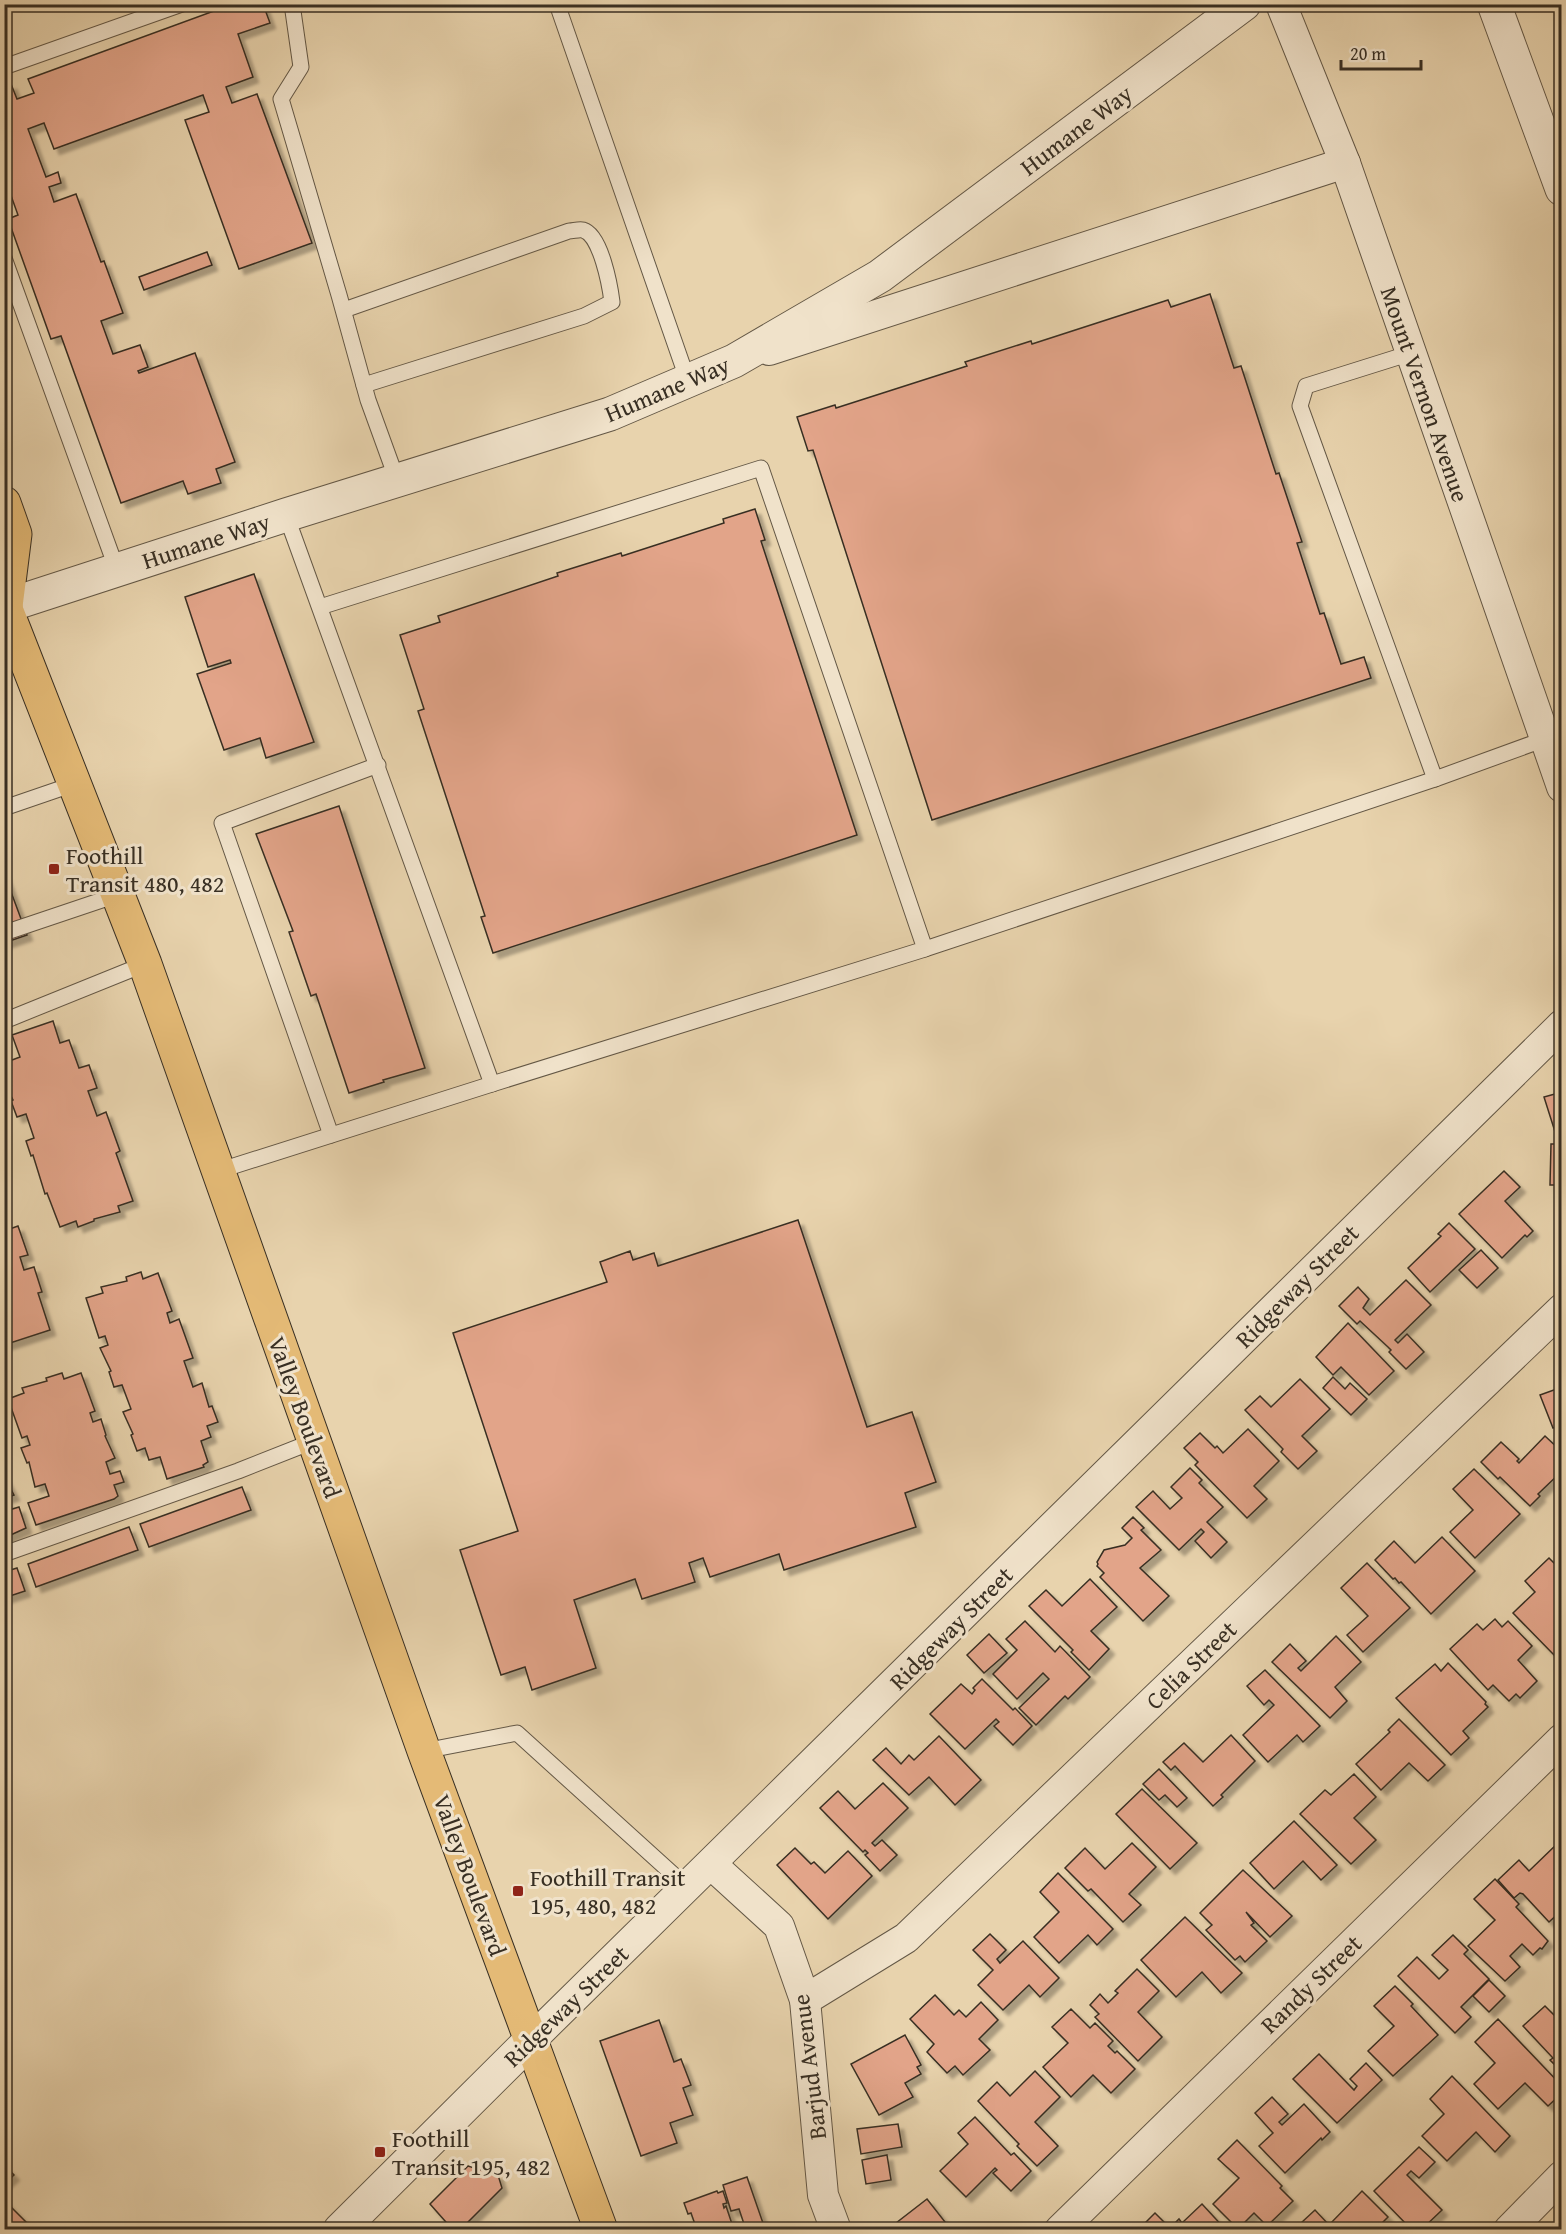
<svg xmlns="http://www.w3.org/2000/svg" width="1566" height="2234" viewBox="0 0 1566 2234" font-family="'Gentium Book Plus',serif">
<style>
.building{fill:#e2a489;stroke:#382f23;stroke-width:1.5;filter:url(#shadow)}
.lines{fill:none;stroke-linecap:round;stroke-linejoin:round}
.service-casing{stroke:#645846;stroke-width:17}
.minor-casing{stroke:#645846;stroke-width:32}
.tertiary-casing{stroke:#645846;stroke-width:35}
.primary-casing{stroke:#382f23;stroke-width:35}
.motorway-casing{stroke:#382f23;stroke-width:35}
.service{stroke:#f0e2ca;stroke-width:15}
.minor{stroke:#f0e2ca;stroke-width:30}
.tertiary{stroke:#f0e2ca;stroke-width:33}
.primary{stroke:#e4ba76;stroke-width:33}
.motorway{stroke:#e4ba76;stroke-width:33}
.poi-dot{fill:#8f2418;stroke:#f0e2ca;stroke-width:2}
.labels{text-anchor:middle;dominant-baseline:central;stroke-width:6;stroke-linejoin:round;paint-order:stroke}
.street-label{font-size:24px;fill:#382f23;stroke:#f0e2ca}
.poi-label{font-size:24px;fill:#382f23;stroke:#f0e2ca;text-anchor:start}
</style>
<defs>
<filter id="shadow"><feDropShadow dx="5.5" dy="5.5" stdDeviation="1.5" flood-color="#0004"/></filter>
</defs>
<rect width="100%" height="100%" fill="#e8d3ad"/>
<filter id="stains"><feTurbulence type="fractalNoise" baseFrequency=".00333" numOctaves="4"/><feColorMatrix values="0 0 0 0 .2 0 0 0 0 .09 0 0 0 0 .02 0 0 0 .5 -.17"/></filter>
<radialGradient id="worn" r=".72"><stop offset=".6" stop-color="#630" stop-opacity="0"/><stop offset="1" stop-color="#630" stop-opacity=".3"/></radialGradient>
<g class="building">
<path d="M233,4h30l7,19 -32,11 15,43 -27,10 6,16 25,-9 55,149 -73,26 -54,-149 24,-8 -6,-17 -149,54 -10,-26 -16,6 18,48 12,-5 3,11 -12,4 5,15 22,-8 25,68 3,-1 19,52 -22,8 12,33 27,-9 8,22 -10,4 1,2 56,-20 40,109 -19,7 5,14 -33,11 -5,-13 -62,22 -60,-167 -10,3 -43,-120 10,-4 -14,-39v-89l7,-3 6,15 17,-6 -6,-14z"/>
<path d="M207,252l5,13 -68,25 -5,-13z"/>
<path d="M1210,294l24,74 7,-2 35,108 3,-1 23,69 -5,1 23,71 4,-1 17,51 23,-7 7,21 -439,142 -119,-370 -5,1 -11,-34 38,-12 1,3 131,-42 -2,-4 66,-21 1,3 136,-44 3,7z"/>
<path d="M755,509l10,31 -4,1 96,294 -364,118 -12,-36 4,-1 -67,-205 6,-2 -24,-74 40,-13 -2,-6 120,-40 -1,-3 64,-20 1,3 102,-33 -1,-4z"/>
<path d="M254,574l60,168 -48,16 -6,-20 -36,12 -27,-76 34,-11 -1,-3 -22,7 -23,-70z"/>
<path d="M339,806l86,262 -42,12 1,2 -35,11 -33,-99 -5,2 -22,-64 4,-1 -37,-97z"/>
<path d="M4,873l23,62 -23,8z"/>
<path d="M53,1021l7,22 9,-3 10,28 10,-3 8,23 -9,3 9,25 9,-4 14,39 -4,2 17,48 -15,5 2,6 -26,7v2l-16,6 -2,-6 -16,6 -13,-34 -2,1 -12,-39 -2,1 -5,-15 8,-3 -8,-24 -9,3 -6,-16 2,-1 -9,-18v-4l4,-2 -4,-13 16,-6 -8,-22z"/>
<path d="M1562,1092v42l-6,1 -12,-38z"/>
<path d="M1551,1144h11v41h-12z"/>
<path d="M1504,1171l16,16 -15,14 28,30 -6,6 -2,-2 -23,23 -43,-44z"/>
<path d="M798,1220l69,207 45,-15 24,70 -31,11 11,34 -132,43 -5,-16 -69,23 -7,-19 -14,5 6,19 -53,17 -7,-20 -61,21 22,68 -64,22 -7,-23 -24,8 -41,-125 58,-19 -65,-198 154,-51 -7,-20 30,-11 3,9 21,-7 4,13z"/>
<path d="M1449,1223l26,26 -45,43 -22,-24 33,-32 -3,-2z"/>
<path d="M18,1226l10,29 -8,2 4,13 10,-3 8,25 -4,1 12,37 -46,15v-114z"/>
<path d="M1481,1250l17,18 -21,20 -18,-18z"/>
<path d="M141,1272l2,7 15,-6 14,38 -5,2 3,10 9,-4 14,39 -9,3 9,26 9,-4 7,24 3,-1 6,16 -11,4 4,11 -10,4 7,21 -5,3 1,2 -37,12 -7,-22 -11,3 -4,-12 -8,3 -6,-16 2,-1 -10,-22 8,-3 -9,-24 -8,2 -5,-15 2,-1 -11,-23 8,-3 -3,-9 -6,2 -13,-40 17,-5 -2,-6 26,-6 -1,-4z"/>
<path d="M1406,1280l25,25 -36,35 3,3 9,-9 17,18 -18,17 -17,-17 2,-2 -3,-3 -28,-26 -3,3 -18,-18 19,-19 11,12 -6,9 7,7z"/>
<path d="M1348,1323l46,48 -25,24 -28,-28 -8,8 -17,-18z"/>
<path d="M62,1373l2,6 17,-6 14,38 -5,2 3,9 8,-3 5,16 -1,1 10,22 -9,4 4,12 10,-3 4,11 -10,3 4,11 -4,3 -78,26 -8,-22 21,-7 -4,-12 -10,3 -6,-25 -2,1 -6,-15 9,-3 -3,-9 -5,2 -14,-39 16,-6 -2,-5 25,-7 -1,-3z"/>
<path d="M1333,1377l12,12 5,-6 17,16 -16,16 -28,-27z"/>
<path d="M1300,1379l30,30 -28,27 15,15 -19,18 -17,-17 2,-3 -38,-39 15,-14 11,11z"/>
<path d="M1562,1387v38l-9,3 -13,-33z"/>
<path d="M1248,1429l31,32 -25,25 13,13 -20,19 -52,-53 3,-3 -14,-14 16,-15 15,15 2,-2 6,7z"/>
<path d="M1545,1436l17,16v19l-24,23 2,2 -10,10 -30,-29 -2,2 -17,-17 20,-20 18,17 -2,2 2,2z"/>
<path d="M1190,1468l12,12 -3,3 24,24 -16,15 20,20 -16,16 -16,-17 9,-9 -3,-3 -22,21 -43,-43 17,-16 17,18 12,-11 -11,-11z"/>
<path d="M1474,1469l46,45 -45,44 -25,-26 23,-22 -20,-21z"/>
<path d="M4,1476l10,19 -9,3 4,12 10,-3 7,21 -22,10z"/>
<path d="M242,1487l9,23 -102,37 -9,-23z"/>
<path d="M1133,1517l11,11 -3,2 20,20 -21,18 29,28 -26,25 -43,-44 4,-4 -7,-7 1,-2 -1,-2 7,-12 21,-5 7,-7 -10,-10z"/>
<path d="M129,1527l9,23 -102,37 -8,-23z"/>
<path d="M1442,1537l33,34 -44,43 -30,-32 -2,1 -4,-5 -2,1 -18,-19 19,-19 21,22z"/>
<path d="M1549,1558l13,13v81l-6,5 -43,-44 22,-21 -10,-11z"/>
<path d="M1367,1563l43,45 -47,44 -16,-17 21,-19 -27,-28z"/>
<path d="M17,1568l8,23 -21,7v-26z"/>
<path d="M1090,1579l27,28 -26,24 18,18 -20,21 -18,-18 2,-2 -44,-44 17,-16 16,16z"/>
<path d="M1495,1619l7,8 6,-6 24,25 -14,14 19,21 -17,17 -4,-4 -7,7 -16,-16 -5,5 -38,-41 27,-25 6,6z"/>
<path d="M1025,1621l30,31 5,-6 30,31 -22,22 -3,-3 -29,29 -17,-17 30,-29 -6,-6 -26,26 -24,-25 24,-24 -11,-11z"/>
<path d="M989,1634l18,19 -23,20 -17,-18z"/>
<path d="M1336,1636l25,26 -26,25 12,14 -17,17 -58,-56 18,-18 16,17 -8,7 3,3z"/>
<path d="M1448,1663l38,39 -1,2 3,3 -25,24 6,7 -18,17 -55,-57 39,-34 6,7z"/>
<path d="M1265,1670l55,56 -17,16 -6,-7 -29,27 -25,-27 31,-30 -5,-5 -5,5 -17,-19z"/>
<path d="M982,1679l31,31 2,-2 17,18 -19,19 -19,-19 5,-4 -3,-3 -31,30 -35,-35 31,-30 11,10 3,-4 -2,-2z"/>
<path d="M1399,1719l46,46 -17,16 -19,-18 -28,27 -25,-26 34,-32 -2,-2z"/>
<path d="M1231,1735l24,26 -34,34 2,2 -10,9 -38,-40 -4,4 -8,-8 21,-19 19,19z"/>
<path d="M939,1736l42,44 -26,25 -26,-28 -20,18 -36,-35 13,-12 15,16 8,-9 5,5z"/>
<path d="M1159,1769l28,29 -10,9 -12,-12 -6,5 -16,-16z"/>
<path d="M1354,1774l22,23 -22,21 22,22 -25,24 -51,-50 25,-24 6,5z"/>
<path d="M883,1783l25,25 -36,35 3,3 7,-6 15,15 -17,16 -15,-16 3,-2 -3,-3 -2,2 -43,-44 18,-17 17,18z"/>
<path d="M1142,1789l55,54 -27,26 -54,-55z"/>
<path d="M1294,1821l43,44 -16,15 -18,-19 -29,28 -24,-26z"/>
<path d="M1132,1843l24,24 -27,27 12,11 -18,17 -32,-33 -3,2 -23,-23 20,-20 20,21z"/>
<path d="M1558,1843l4,3v64l-13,12 -26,-28 -3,-1 -6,5 -16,-18 21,-20 10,11z"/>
<path d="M795,1848l16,16 3,-2 11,11 23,-22 24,25 -44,43 -51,-54z"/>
<path d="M1243,1870l49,46 -22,21 -24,-25 8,11 -3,2 16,16 -22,21 -5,-6 -5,4 -29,-30 6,-5 -12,-12z"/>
<path d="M1058,1873l55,56 -16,16 -9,-10 -29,28 -25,-26 25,-25 -19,-20z"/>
<path d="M1495,1879l24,25 -3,3 32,34 -6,8 -2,-1 -7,7 -11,-11 -12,12 10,11 -15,14 -37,-35 27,-26 -21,-21z"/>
<path d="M1185,1917l57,56 -21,20 -19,-21 -26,25 -35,-37z"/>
<path d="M990,1934l16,16 -9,9 3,4 23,-22 36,37 -19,19 -11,-12 -26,25 -25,-25 15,-15 -20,-20z"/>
<path d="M1453,1935l15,15 -4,4 25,25 -28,28 10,10 -16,16 -57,-57 19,-19 22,22 9,-9 -16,-15z"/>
<path d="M1137,1969l22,22 -21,21 24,25 -24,24 -43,-44 4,-3 -9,-9 10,-11 8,9 10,-10 -3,-2z"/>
<path d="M1489,1980l16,16 -16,16 -16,-16z"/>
<path d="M1395,1986l18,18 -2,2 27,29 -45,41 -25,-25 26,-25 -20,-20z"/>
<path d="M935,1995l19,20 5,-5 7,7 15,-15 17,18 -19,19 11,11 -27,25 -8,-9 -8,7 -20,-21 7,-8 -24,-25z"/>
<path d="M1545,2006l9,9 8,-6v63l-12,-12 3,-2 -30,-32z"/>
<path d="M1071,2009l19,19 5,-5 18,18 -5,5 7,7 2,-2 18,18 -24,24 -18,-18 -22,22 -28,-30 25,-24 -16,-16z"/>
<path d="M1498,2019l64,67v7l-14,13 -23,-23 -27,26 -24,-25 21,-21 -20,-21z"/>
<path d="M659,2020l15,42 7,-3 10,26 -8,3 10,27 -23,8 7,20 -36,13 -41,-115z"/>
<path d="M905,2035l16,30 -4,2 4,7 -16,9 8,14 -34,18 -28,-51z"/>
<path d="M1319,2054l35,36 3,-4 -7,-7 16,-16 16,17 -45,43 -44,-44z"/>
<path d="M1035,2071l25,26 -25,25 23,24 -21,20 -20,-20 2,-2 -41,-43 19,-19 13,14z"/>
<path d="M1452,2076l58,60 -15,16 -19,-20 -29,29 -25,-25 22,-22 -14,-15z"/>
<path d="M1272,2097l16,17 -9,8 3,3 22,-21 26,28 -8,8 -1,-2 -36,35 -26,-27 14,-13 -18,-20z"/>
<path d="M975,2117l36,38 3,-2 17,18 -20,20 -18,-18 4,-3 -2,-2 -29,29 -26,-26 28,-27 -10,-11z"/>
<path d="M898,2124l4,23 -41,7 -4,-25z"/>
<path d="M1237,2140l45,46 -2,2 13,13 -26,25 -13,-13 -16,16 -25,-25 26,-26 -21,-19z"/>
<path d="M1419,2147l16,15 -16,16 -8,-7 -4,4 35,35 -21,20h-9l-38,-39z"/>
<path d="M887,2155l4,25 -25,4 -4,-24z"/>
<path d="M4,2165l10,10 -10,9z"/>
<path d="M468,2166l30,9 4,13 -42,42h-7l-23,-26z"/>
<path d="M747,2177l17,49 -11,4h-7l-7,-21 -8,2 -8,-26z"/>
<path d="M717,2191l1,2 5,-2 4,12 -4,1 1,4 2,-2 8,24h-37l-6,-17 -3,1 -4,-11z"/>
<path d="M1362,2191l26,26 -13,13h-67l-7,-7 14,-13 14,15z"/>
<path d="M927,2199l22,28 -4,3h-58z"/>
<path d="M4,2200l30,30h-30z"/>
<path d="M1202,2204l24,26h-88l17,-17 15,15 9,-9 3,4z"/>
</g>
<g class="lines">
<g class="service-casing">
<g id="service">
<path d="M292,4l9,63 -20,32 58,196 29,105 29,80"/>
<path d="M557,4l131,377"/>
<path d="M4,67l178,-63"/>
<path d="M4,258l113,312"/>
<path d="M344,310l225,-79c4,0 10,-2 14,-1 18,5 27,56 29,72l-28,14 -220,69"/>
<path d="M1411,353l-105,33 -6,20 135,373"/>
<path d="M320,607l441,-139 164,481 -433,135"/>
<path d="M4,808l70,-24"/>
<path d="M4,933l113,-38"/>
<path d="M925,949l510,-170 110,-40"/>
<path d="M4,1021l141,-57"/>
<path d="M331,1135l-109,-312 156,-58"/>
<path d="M218,1171l274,-87 -206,-569"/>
<path d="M4,1554l234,-83 76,-30"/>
<path d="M424,1751l93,-18 170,154"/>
</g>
</g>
<g class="minor-casing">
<g id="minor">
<path d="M1281,4l64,159 217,624"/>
<path d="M769,350l576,-187"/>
<path d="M711,1864l68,62 26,74 18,195 13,35"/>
<path d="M805,2000l101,-62 656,-629"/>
<path d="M531,2040l1031,-1015"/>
<path d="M1060,2230l502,-491"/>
<path d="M1509,2230l53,-54"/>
</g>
</g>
<g class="tertiary-casing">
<g id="tertiary">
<path d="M1494,4l68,185"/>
<path d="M6,606l280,-91 324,-101 124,-53 146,-85 364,-272"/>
<path d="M340,2230l191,-190"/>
</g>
</g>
<g class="primary-casing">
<g id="primary">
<path d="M4,503l11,31 -9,72"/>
<path d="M4,604l141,360 279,787 177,479"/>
</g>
</g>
<g class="motorway-casing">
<path id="motorway" d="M4,608l2,-2"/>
</g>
<use href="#service" class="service"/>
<use href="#minor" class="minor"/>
<use href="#tertiary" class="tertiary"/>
<use href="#primary" class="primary"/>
<use href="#motorway" class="motorway"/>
</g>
<g class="poi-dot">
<rect x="48" y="863" width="12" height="12" rx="3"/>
<rect x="512" y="1885" width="12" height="12" rx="3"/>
<rect x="374" y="2146" width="12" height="12" rx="3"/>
</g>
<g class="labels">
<g class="street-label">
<text transform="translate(1076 130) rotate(-37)">Humane Way</text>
<text transform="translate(667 389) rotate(-23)">Humane Way</text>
<text transform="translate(1425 394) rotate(71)">Mount Vernon Avenue</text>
<text transform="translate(206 541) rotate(-18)">Humane Way</text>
<text transform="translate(1297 1286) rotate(-45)">Ridgeway Street</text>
<text transform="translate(305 1417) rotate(70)">Valley Boulevard</text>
<text transform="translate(951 1628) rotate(-45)">Ridgeway Street</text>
<text transform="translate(1191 1665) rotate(-44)">Celia Street</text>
<text transform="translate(470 1875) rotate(70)">Valley Boulevard</text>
<text transform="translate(1311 1984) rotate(-44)">Randy Street</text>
<text transform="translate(566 2006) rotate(-44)">Ridgeway Street</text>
<text transform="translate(809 2067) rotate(-97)">Barjud Avenue</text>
</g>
<g class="poi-label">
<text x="66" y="855">Foothill<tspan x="66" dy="28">Transit 480, 482</tspan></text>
<text x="530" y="1877">Foothill Transit<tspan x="530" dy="28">195, 480, 482</tspan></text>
<text x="392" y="2138">Foothill<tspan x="392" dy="28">Transit 195, 482</tspan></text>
</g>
</g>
<rect width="1566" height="2234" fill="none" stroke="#e8d3ad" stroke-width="24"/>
<rect x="6" y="6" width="1554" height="2222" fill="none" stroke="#382f23" stroke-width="3"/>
<rect x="12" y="12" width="1542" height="2210" fill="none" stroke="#382f23" stroke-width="1.5"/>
<path d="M1341 60v9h80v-9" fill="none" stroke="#382f23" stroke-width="3"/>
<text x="1350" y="60" font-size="18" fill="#382f23" stroke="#f0e2ca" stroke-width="4.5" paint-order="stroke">20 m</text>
<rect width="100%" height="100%" filter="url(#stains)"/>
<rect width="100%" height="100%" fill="url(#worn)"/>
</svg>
